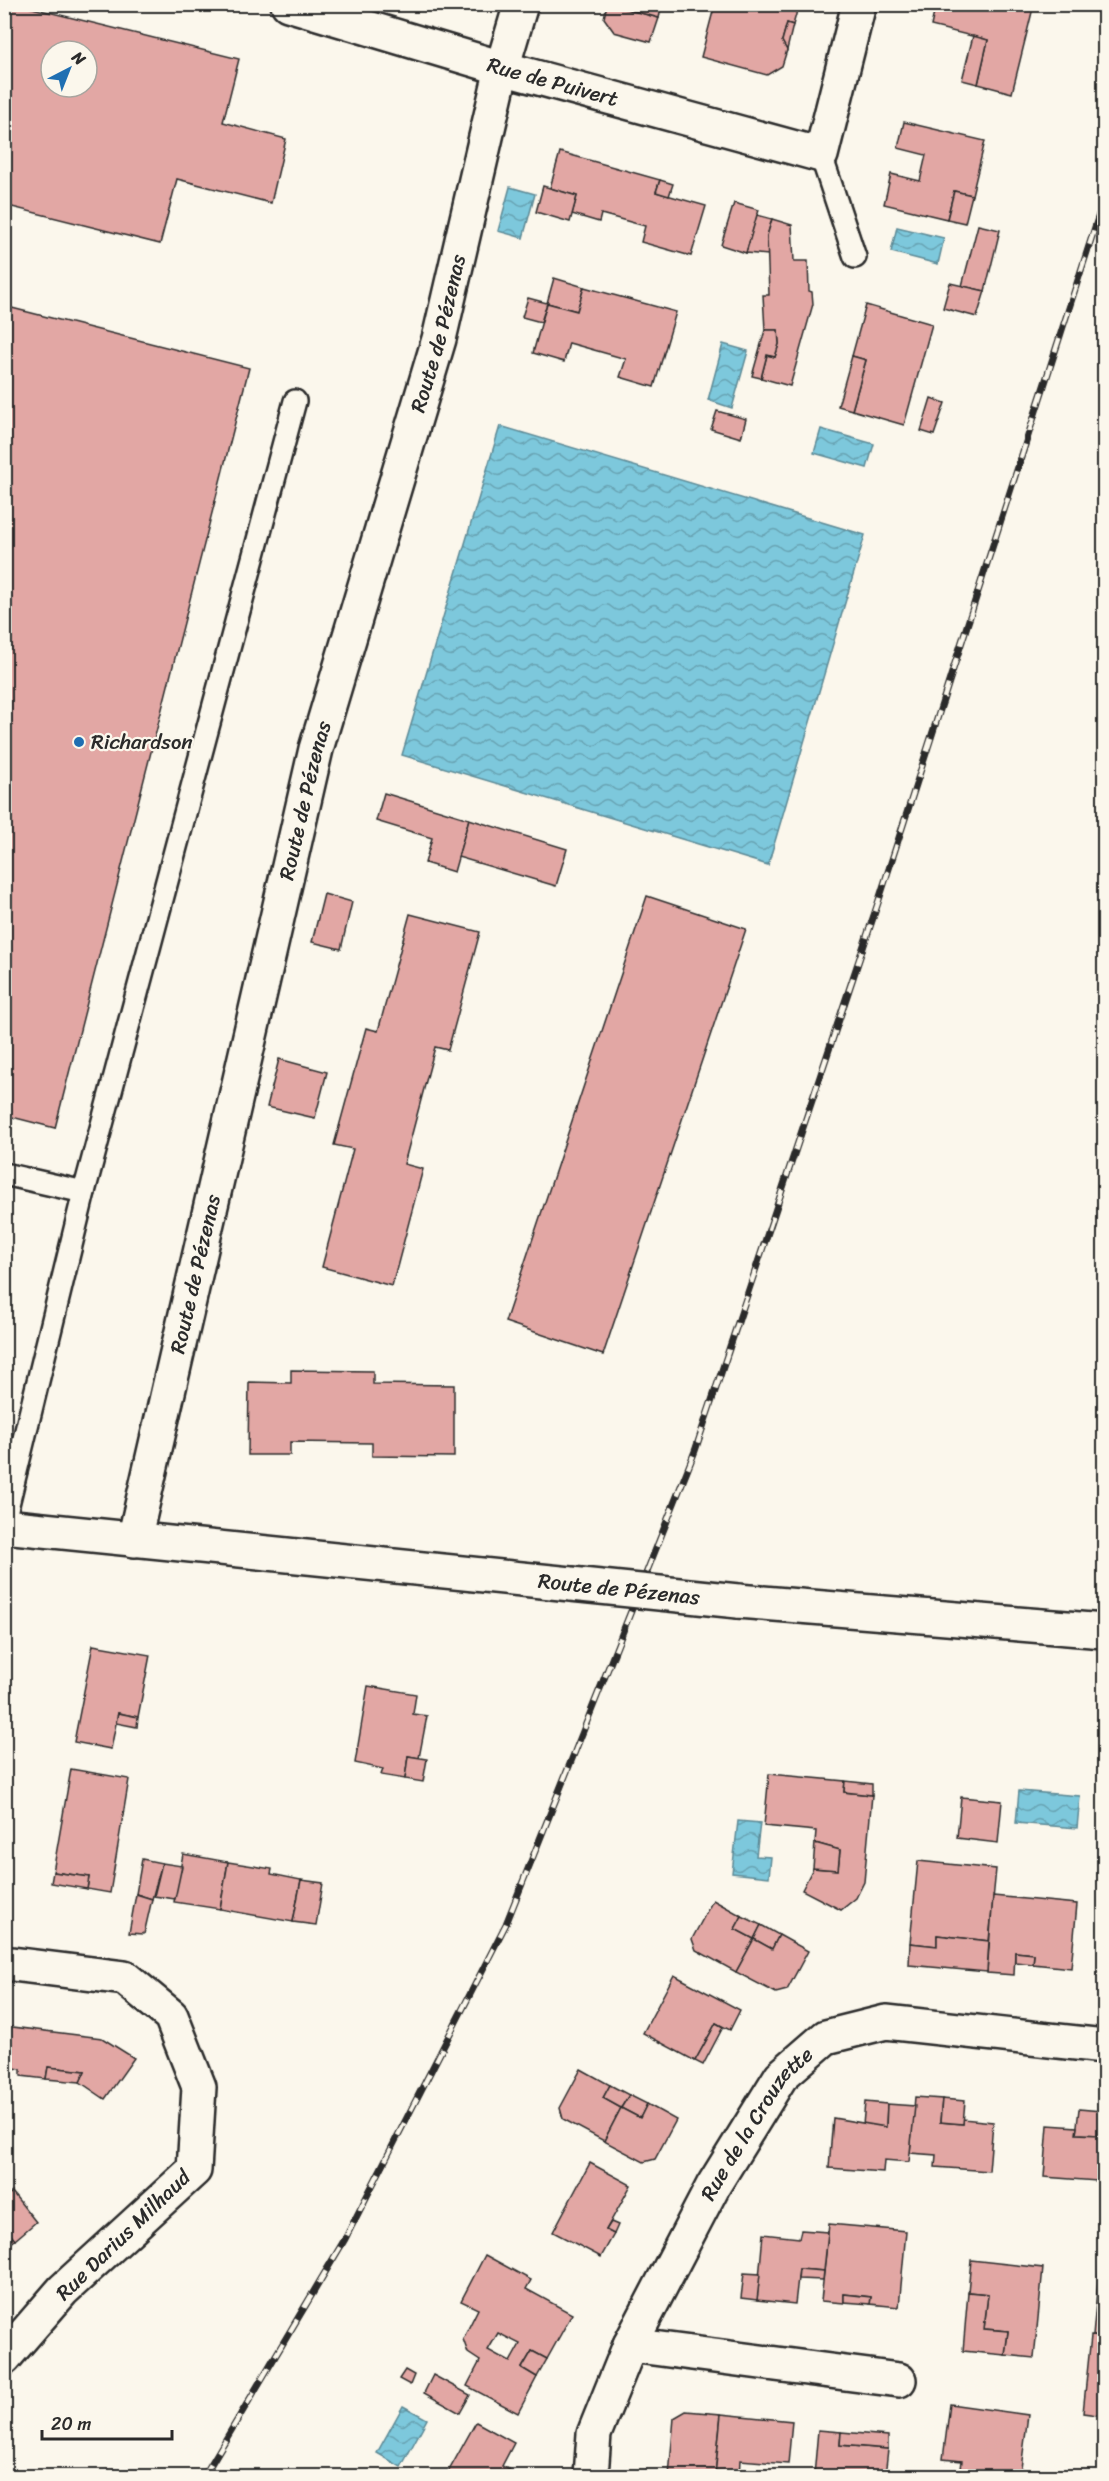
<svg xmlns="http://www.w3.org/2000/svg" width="1109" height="2481" viewBox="0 0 1109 2481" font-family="Sriracha,sans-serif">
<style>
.water{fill:url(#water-waves);stroke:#5c8995;stroke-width:1.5}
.building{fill:#e2a7a4;stroke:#2b2b2b;stroke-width:1.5;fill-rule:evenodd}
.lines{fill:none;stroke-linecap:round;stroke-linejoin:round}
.service-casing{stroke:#2b2b2b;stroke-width:26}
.minor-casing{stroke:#2b2b2b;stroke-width:38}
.primary-casing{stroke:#2b2b2b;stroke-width:38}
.service{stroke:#fbf7ec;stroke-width:21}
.minor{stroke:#fbf7ec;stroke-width:33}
.primary{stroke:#fbf7ec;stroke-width:33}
.rail-casing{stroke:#2b2b2b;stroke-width:7}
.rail{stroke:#fbf7ec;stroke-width:4.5;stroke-dasharray:14;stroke-linecap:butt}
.primary-bridge-casing{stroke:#2b2b2b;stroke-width:38;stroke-linecap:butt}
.primary-bridge{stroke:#fbf7ec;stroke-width:33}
.poi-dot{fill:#1f6fb2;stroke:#fbf7ec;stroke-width:2}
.labels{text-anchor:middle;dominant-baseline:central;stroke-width:4.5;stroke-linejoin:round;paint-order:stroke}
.street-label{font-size:21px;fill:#2b2b2b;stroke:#fbf7ec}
.poi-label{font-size:21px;fill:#2b2b2b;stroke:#fbf7ec;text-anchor:start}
</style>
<defs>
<pattern id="water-waves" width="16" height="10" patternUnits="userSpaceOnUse" patternTransform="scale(1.5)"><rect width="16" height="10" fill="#7dc8dc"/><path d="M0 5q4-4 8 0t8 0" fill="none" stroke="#67a3b3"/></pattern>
</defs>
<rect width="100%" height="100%" fill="#fbf7ec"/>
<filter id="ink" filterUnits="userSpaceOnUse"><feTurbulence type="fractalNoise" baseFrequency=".0167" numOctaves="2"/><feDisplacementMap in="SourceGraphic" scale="12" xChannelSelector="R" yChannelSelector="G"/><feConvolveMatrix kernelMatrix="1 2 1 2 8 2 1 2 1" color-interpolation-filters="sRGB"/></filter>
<g filter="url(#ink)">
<g class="water">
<path d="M510,187l25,7 -12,44 -25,-7z"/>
<path d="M897,227l47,11 -6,26 -47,-12z"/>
<path d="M723,344l25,7 -16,57 -24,-8z"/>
<path d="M500,426l365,109 -97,330 -366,-110z"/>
<path d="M821,429l53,15 -7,24 -53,-15z"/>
<path d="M1019,1791l61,5 -3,32 -61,-5z"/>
<path d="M738,1821l22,2 -4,33 15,1 -2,20 -37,-4z"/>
<path d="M403,2406l24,13 -26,48 -24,-14z"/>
</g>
<g class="building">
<path d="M4,4h12l223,55 -16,63 63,17 -15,64 -94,-24 -17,65 -156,-39zM51,51h36v36h-36z"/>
<path d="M607,4l52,14 -8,24 -37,-10 -10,-14z"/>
<path d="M609,4h53l-3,14z"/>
<path d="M715,4h84l-6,21 -6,-2 -5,18 5,9 -5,16 -15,9 -66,-18z"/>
<path d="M936,4h98l-22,89 -34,-9 10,-44 -57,-14z"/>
<path d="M787,23l6,2 -6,25 -5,-9z"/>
<path d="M973,36l15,4 -10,44 -16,-4z"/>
<path d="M904,122l81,19 -13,54 -18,-4 -7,28 -63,-15 7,-30 29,7 6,-26 -28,-7z"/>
<path d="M560,152l100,28 -4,12 50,14 -15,50 -50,-14 4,-16 -44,-12 -2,8 -27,-8 5,-18 -27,-8z"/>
<path d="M660,180l13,4 -4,12 -13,-4z"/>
<path d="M543,186l34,10 -7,26 -34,-10z"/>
<path d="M954,191l18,4 -7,28 -18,-4z"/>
<path d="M734,203l25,7 -13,43 -25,-8z"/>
<path d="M757,215l15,4 -5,17 1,19 -22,-2z"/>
<path d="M772,219l20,6 2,36h14l1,30 3,1 1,12 -23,82 -29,-8 6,-23 8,2 4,-13 -1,-14h-13l-2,-35h6l-2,-59z"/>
<path d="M978,225l22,5 -15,61 -23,-5z"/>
<path d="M554,278l30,9 -7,24 -30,-8z"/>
<path d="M950,283l35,8 -8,26 -34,-9z"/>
<path d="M584,287l92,25 -22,75 -34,-10 6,-18 -57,-16 -5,19 -31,-9 14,-50 30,8z"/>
<path d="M528,298l19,5 -6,19 -19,-5z"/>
<path d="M866,305l66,19 -28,101 -52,-15 14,-50 -14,-4z"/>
<path d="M4,306l245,62 -194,760 -51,-13z"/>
<path d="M765,330h13l1,14 -4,13 -8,-2 -6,23 -9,-2z"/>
<path d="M852,356l14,4 -14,50 -14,-4z"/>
<path d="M931,398l14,5 -11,32 -13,-4z"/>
<path d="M717,411l29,8 -5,19 -30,-9z"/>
<path d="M384,793l85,26 -15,53 -29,-9 7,-25 -56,-17z"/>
<path d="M469,819l98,30 -11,37 -98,-29z"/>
<path d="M324,894l28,8 -11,47 -29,-7z"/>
<path d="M647,896l99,33 -143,426 -98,-33z"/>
<path d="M410,914l70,18 -32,118 -13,-3 -31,117 19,5 -31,117 -70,-19 31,-118 -19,-4 32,-117 12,3z"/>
<path d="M279,1059l48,13 -12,46 -48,-11z"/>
<path d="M291,1370l82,1v13l81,1v72l-82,-1v-13l-82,-1v13h-42l1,-73 42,1z"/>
<path d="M93,1645l57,10 -12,62 -20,-4 -7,36 -37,-7z"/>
<path d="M368,1686l48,8 -3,20 14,2 -8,42 -11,-2 -3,23 -24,-4 2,-6 -28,-6z"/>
<path d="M118,1713l20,4 -1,10 -21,-4z"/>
<path d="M408,1756l19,3 -4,23 -18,-3z"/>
<path d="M71,1769l58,10 -19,114 -23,-4 2,-12 -36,-5z"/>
<path d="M769,1774l76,7 -1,11 28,3 -8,87 -8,16 -15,12 -39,-20 11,-22 25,2 2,-20 -25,-7 1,-12 -52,-5z"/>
<path d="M845,1781l27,3v11l-28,-3z"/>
<path d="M961,1797l41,4 -4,42 -41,-5z"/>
<path d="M815,1843l25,7 -2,20 -25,-2z"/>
<path d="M183,1854l45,8 -8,47 -46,-7z"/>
<path d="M142,1859l20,4 -10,36 -16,-5z"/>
<path d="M918,1861l78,8 -7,72 -52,-6v11l-27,-3z"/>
<path d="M228,1862l44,7 -1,5 30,6 -8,42 -73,-13z"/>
<path d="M162,1863l20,3 -7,33 -21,-3z"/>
<path d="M53,1872l36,5 -2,12 -36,-6z"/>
<path d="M301,1880l22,3 -7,42 -23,-3z"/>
<path d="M136,1894l16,5 -8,35 -15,-1z"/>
<path d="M993,1896l84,8 -6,64 -38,-4 1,-10 -19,-2 -1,23 -27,-2z"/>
<path d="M713,1900l29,16 -7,13 19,10 -18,33 -40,-22 -4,-11z"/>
<path d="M742,1916l19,9 -7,14 -19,-10z"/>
<path d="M761,1925l18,10 -7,14 -18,-10z"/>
<path d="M779,1935l29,16 -21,39 -11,3 -40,-21 18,-33 18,10z"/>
<path d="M937,1935l52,6 -2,31 -78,-7 1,-22 27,3z"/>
<path d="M1015,1952l19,2 -1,10 -18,-2z"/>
<path d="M674,1975l66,35 -10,20 -14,-7 -21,38 -52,-28z"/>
<path d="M716,2023l7,4 -20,38 -8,-4z"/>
<path d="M4,2026l98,12 32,20 -29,41 -25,-17 5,-11 -37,-4 -2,12 -25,-3v-7l-17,-2z"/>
<path d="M48,2067l37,4 -5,11 -34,-3z"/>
<path d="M581,2069l29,16 -7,13 18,10 -17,33 -41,-22 -3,-11z"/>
<path d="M610,2085l19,10 -8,13 -18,-10z"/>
<path d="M629,2095l18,9 -7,14 -19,-10z"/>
<path d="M915,2097l27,2 -2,23 23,2v-5l30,3 -4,49 -54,-4 1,-12 -26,-2z"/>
<path d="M942,2099l23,2 -2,23 -23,-2z"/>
<path d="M865,2102l22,2 -1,23 -23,-2z"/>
<path d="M647,2104l29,16 -21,39 -11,3 -40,-21 17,-33 19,10z"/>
<path d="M887,2104l28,2 -6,56 -25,-2 -1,12 -54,-4 4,-50 53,9z"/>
<path d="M1079,2109l22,2 -1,24 -24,-1z"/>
<path d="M1101,2111l3,1v57h-6l-1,12 -53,-4 4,-52 29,2 -1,7 24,1z"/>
<path d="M590,2163l41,22 -25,45 8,4 -13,23 -48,-25z"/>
<path d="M1098,2169h6v22l-8,-1z"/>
<path d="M12,2192l24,30 -21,18 -5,-6 -6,5v-40z"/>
<path d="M611,2222l7,3 -4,9 -8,-4z"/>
<path d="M829,2224l77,7 -7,76 -29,-3 1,-7 -27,-3v9l-23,-2z"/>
<path d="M801,2230l27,2 -4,39 -25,-2 -4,35 -38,-4 6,-66 36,4z"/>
<path d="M10,2234l5,6 -11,8v-9z"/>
<path d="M485,2255l46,25 -5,9 46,25 -25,45 -15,-8 -10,17 15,9 -19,36 -51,-27 13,-25 -12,-8 -5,-14 15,-30 -17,-8zM498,2333l22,11 -10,18 -22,-12z"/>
<path d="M1100,2258l4,1v78l-11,-1z"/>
<path d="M971,2260l72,8 -9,90 -29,-3 3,-24 -24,-2 4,-35 -20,-2z"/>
<path d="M799,2269l25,2 -1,9 -25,-1z"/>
<path d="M744,2273l16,1 -3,26 -16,-2z"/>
<path d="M968,2292l20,2 -4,35 24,2 -3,24 -42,-4z"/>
<path d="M844,2294l27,3 -1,7 -26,-2z"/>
<path d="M1091,2336l13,1v79l-21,-3z"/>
<path d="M532,2351l15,8 -10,18 -15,-9z"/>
<path d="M405,2370l9,5 -4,10 -11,-6z"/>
<path d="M433,2375l37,20 -10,18 -36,-20z"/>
<path d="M950,2404l78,11 -8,61h-60l2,-15 -19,-2z"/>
<path d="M686,2411l35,3 -6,62h-46l5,-58z"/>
<path d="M721,2414l71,7 -4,43 -48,-4 -1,16h-24z"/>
<path d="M476,2422l38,21 -12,23 19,10h-75z"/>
<path d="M818,2430l23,2 -1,13 48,4 -3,27h-71z"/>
<path d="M841,2432l47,4v13l-48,-4z"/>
</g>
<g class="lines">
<g class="service-casing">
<g id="service">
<path d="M821,155l34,102"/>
<path d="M4,1174l80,18"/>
<path d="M4,1521l80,-329 211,-791"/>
</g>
</g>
<g class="minor-casing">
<g id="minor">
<path id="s1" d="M288,4l214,64 319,87 38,-151"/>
<path id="s2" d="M134,1540l182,-791 123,-410 63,-271 19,-64"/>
<path d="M4,1963l121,15 46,38 28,71 -5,83 -131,120 -59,68"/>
<path d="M630,2345l269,35"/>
<path id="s3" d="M591,2476l3,-42 36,-89 83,-159 68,-110 45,-39 60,-15 218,24"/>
</g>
</g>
<g class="primary-casing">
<g id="primary">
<path d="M4,1526l567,58"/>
<path d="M738,1601l366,30"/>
</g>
</g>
<use href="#service" class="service"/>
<use href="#minor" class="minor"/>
<use href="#primary" class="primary"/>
<g class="rail-casing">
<path id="rail" d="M204,2476l141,-237 161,-315 189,-473 183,-548 226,-704"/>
</g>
<use href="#rail" class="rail"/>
<g class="primary-bridge-casing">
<path id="primary-bridge" d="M571,1584l167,17"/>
</g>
<use href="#primary-bridge" class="primary-bridge"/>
</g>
</g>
<circle class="poi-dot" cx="79" cy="742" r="6"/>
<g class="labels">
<g class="street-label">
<text stroke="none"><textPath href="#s1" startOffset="276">Rue de Puivert</textPath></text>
<text stroke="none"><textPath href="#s2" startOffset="1245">Route de Pézenas</textPath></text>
<text stroke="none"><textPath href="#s2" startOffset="759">Route de Pézenas</textPath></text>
<text stroke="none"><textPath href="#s2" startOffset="273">Route de Pézenas</textPath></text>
<text transform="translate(619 1589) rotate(6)">Route de Pézenas</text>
<text stroke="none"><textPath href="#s3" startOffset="394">Rue de la Crouzette</textPath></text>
<text transform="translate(123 2235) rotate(-44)">Rue Darius Milhaud</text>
</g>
<g class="poi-label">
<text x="91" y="742">Richardson</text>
</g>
</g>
<rect width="1109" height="2481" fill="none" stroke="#fbf7ec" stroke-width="24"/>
<rect x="12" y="12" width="1085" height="2457" fill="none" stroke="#2b2b2b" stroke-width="2" filter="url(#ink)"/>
<g transform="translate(69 69) rotate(42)"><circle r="28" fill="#fbf7ec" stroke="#a8a59f" stroke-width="1.5"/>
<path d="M0-4.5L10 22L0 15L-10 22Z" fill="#1f6fb2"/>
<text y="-9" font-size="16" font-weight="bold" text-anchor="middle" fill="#2b2b2b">N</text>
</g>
<path d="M42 2430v9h130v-9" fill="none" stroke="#2b2b2b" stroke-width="3"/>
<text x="51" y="2430" font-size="18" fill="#2b2b2b" stroke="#fbf7ec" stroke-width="4.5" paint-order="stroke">20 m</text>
</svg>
